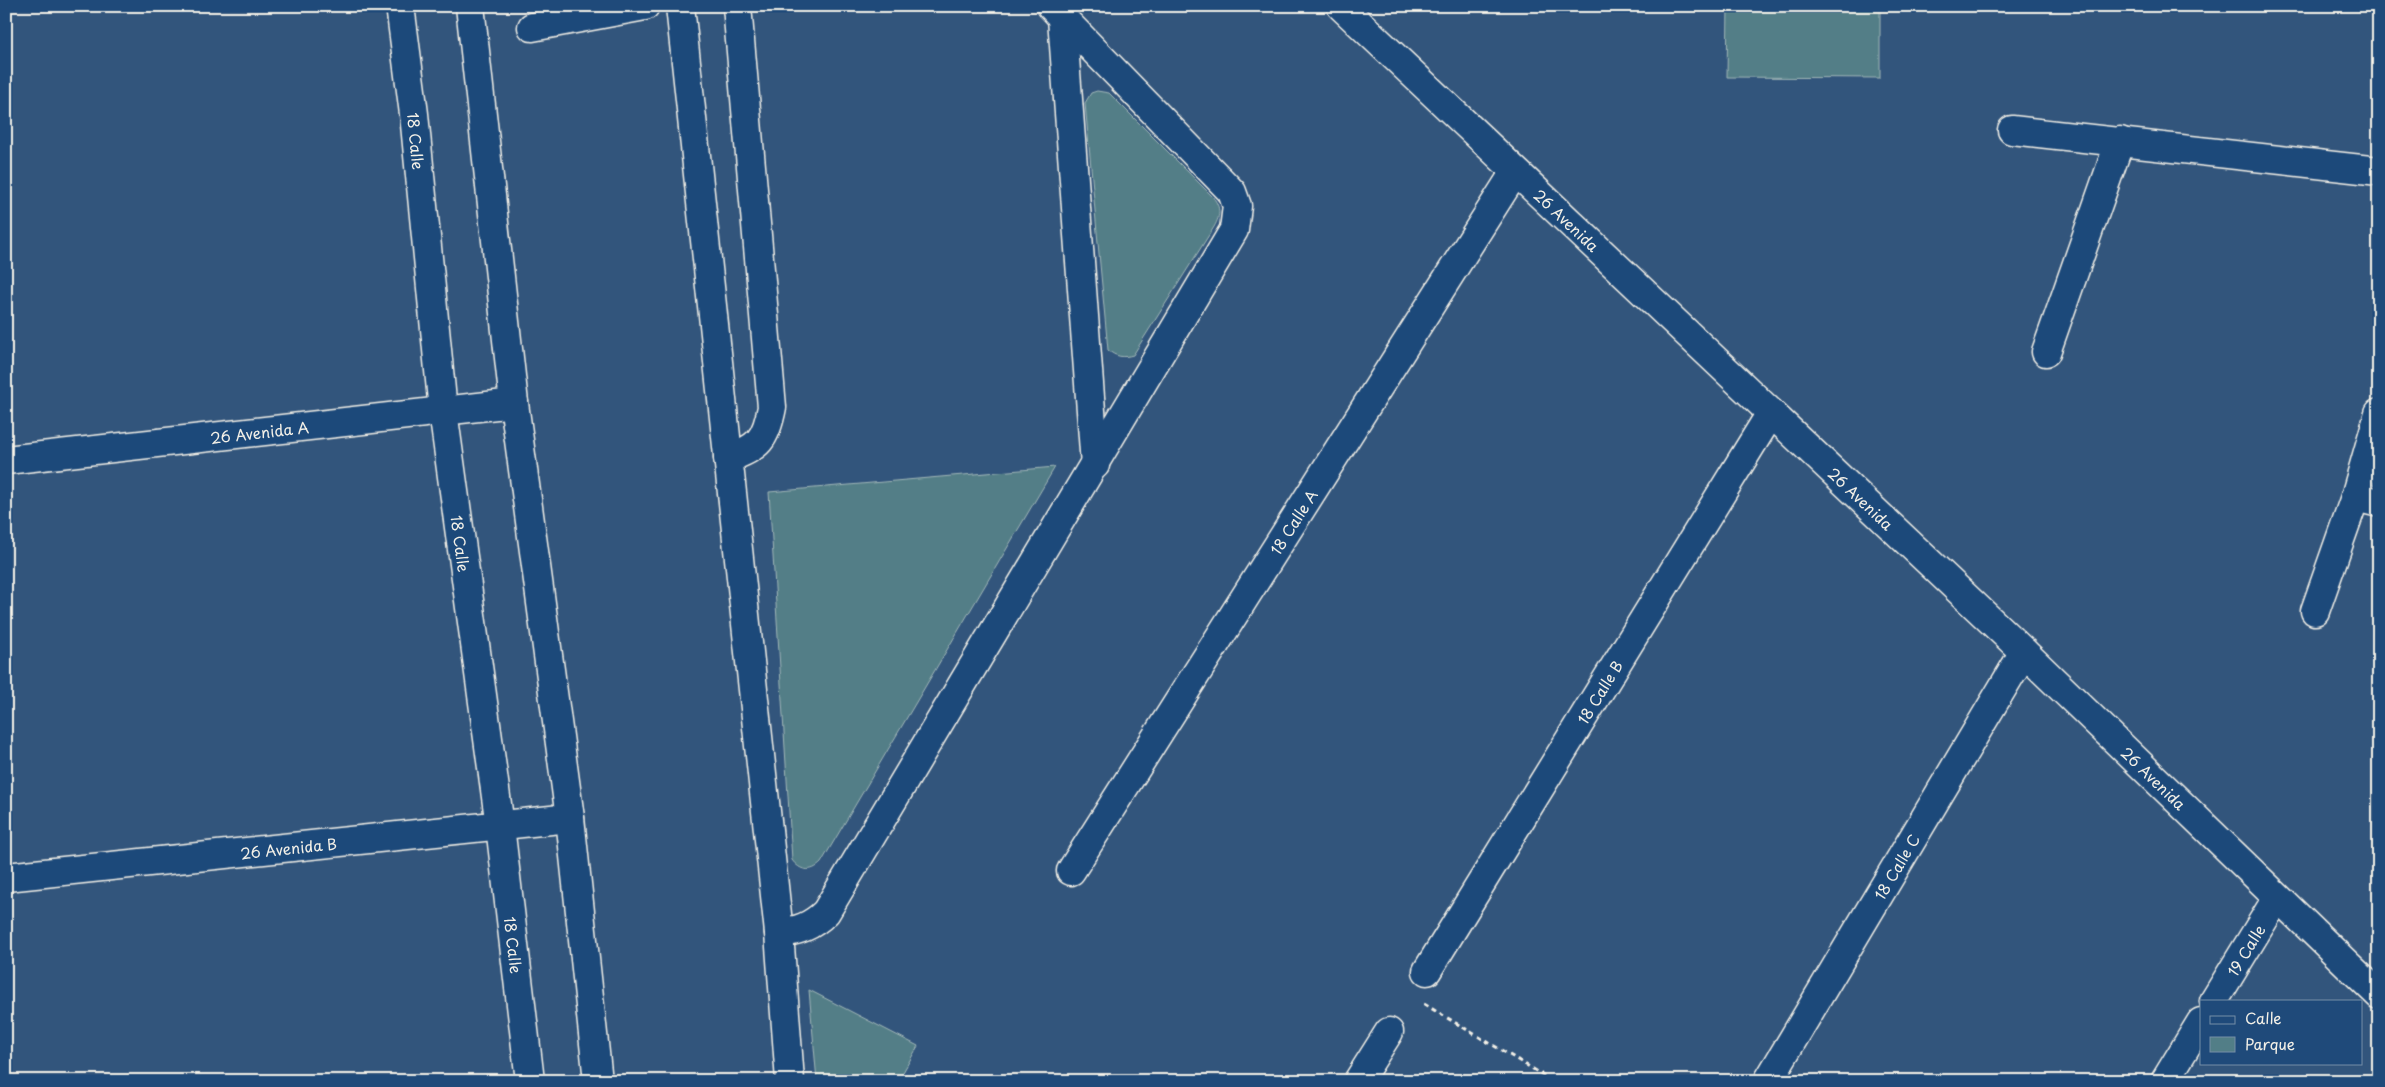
<svg xmlns="http://www.w3.org/2000/svg" width="2385" height="1087" viewBox="0 0 2385 1087" font-family="'Playpen Sans',sans-serif">
<style>
.green{fill:#527e87;stroke:#a3b8b8}
.lines{fill:none;stroke-linecap:round;stroke-linejoin:round}
.street-casing{stroke:#f4f1e8;stroke-width:31}
.path{stroke:#f4f1e8;stroke-width:3;stroke-dasharray:5 4;stroke-linecap:butt}
.street{stroke:#1f4a7a;stroke-width:28}
.labels{text-anchor:middle;dominant-baseline:central;stroke-width:4.5;stroke-linejoin:round;paint-order:stroke}
.street-label{font-size:15px;fill:#f4f1e8;stroke:#1f4a7a}
</style>
<rect width="100%" height="100%" fill="#32557c"/>
<filter id="ink" filterUnits="userSpaceOnUse"><feTurbulence type="fractalNoise" baseFrequency=".02" numOctaves="2"/><feDisplacementMap in="SourceGraphic" scale="10" xChannelSelector="R" yChannelSelector="G"/><feConvolveMatrix kernelMatrix="1 2 1 2 8 2 1 2 1" color-interpolation-filters="sRGB"/></filter>
<g filter="url(#ink)">
<g class="green">
<path d="M1728,6h152v72l-153,-1z"/>
<path d="M1097,91l12,2 102,102c10,11 10,20 3,32l-81,128c-10,3 -17,2 -25,-5l-23,-247 6,-10z"/>
<path d="M1055,467l-234,396c-10,10 -21,8 -29,-3l-23,-368z"/>
<path d="M809,990l109,56 -20,35h-81z"/>
</g>
<g class="lines">
<g class="street-casing">
<g id="street">
<path id="s1" d="M400,6l14,108 29,297 57,415 30,255"/>
<path d="M470,6l44,397 56,415 28,263"/>
<path d="M680,6l99,927 11,148"/>
<path id="s2" d="M1341,6l683,646 355,343"/>
<path d="M1062,18l33,447"/>
<path d="M532,27l113,-21"/>
<path d="M2012,130l367,41"/>
<path d="M2046,352l74,-211"/>
<path d="M728,458c31,-10 38,-19 44,-51l-35,-401"/>
<path id="s3" d="M6,460l508,-57"/>
<path d="M2355,497l24,6"/>
<path d="M2315,611l40,-114 24,-84"/>
<path id="s4" d="M1071,871l444,-699"/>
<path id="s5" d="M6,877l564,-59"/>
<path d="M779,933c19,-2 33,-7 47,-21l408,-682 3,-24 -5,-14 -181,-186"/>
<path id="s6" d="M1427,971l344,-558"/>
<path id="s7" d="M2214,1001l63,-103"/>
<path d="M1358,1081l31,-49"/>
<path id="s8" d="M1768,1081l256,-429"/>
<path d="M2165,1081l36,-59"/>
</g>
</g>
<path class="path" d="M1424,1004l129,77"/>
<use href="#street" class="street"/>
</g>
</g>
<g class="labels">
<g class="street-label">
<text stroke="none"><textPath href="#s1" startOffset="136">18 Calle</textPath></text>
<text stroke="none"><textPath href="#s2" startOffset="311">26 Avenida</textPath></text>
<text stroke="none"><textPath href="#s3" startOffset="255">26 Avenida A</textPath></text>
<text stroke="none"><textPath href="#s2" startOffset="716">26 Avenida</textPath></text>
<text stroke="none"><textPath href="#s4" startOffset="414">18 Calle A</textPath></text>
<text stroke="none"><textPath href="#s1" startOffset="541">18 Calle</textPath></text>
<text stroke="none"><textPath href="#s6" startOffset="328">18 Calle B</textPath></text>
<text stroke="none"><textPath href="#s2" startOffset="1121">26 Avenida</textPath></text>
<text stroke="none"><textPath href="#s5" startOffset="284">26 Avenida B</textPath></text>
<text stroke="none"><textPath href="#s8" startOffset="250">18 Calle C</textPath></text>
<text stroke="none"><textPath href="#s1" startOffset="946">18 Calle</textPath></text>
<text stroke="none"><textPath href="#s7" startOffset="60">19 Calle</textPath></text>
</g>
</g>
<rect width="2385" height="1087" fill="none" stroke="#1f4a7a" stroke-width="25"/>
<rect x="12" y="12" width="2360" height="1062" fill="none" stroke="#f4f1e8" stroke-width="2" filter="url(#ink)"/>
<rect x="2200" y="1000" width="162" height="65" fill="#1f4a7a" stroke="#748da6"/>
<rect x="2210" y="1016" width="25" height="8" fill="#1f4a7a" stroke="#748da6"/>
<text x="2245" y="1024" font-size="15" fill="#f4f1e8">Calle</text>
<rect x="2210" y="1037" width="25" height="15" fill="#527e87" stroke="#748da6"/>
<text x="2245" y="1050" font-size="15" fill="#f4f1e8">Parque</text>
</svg>
